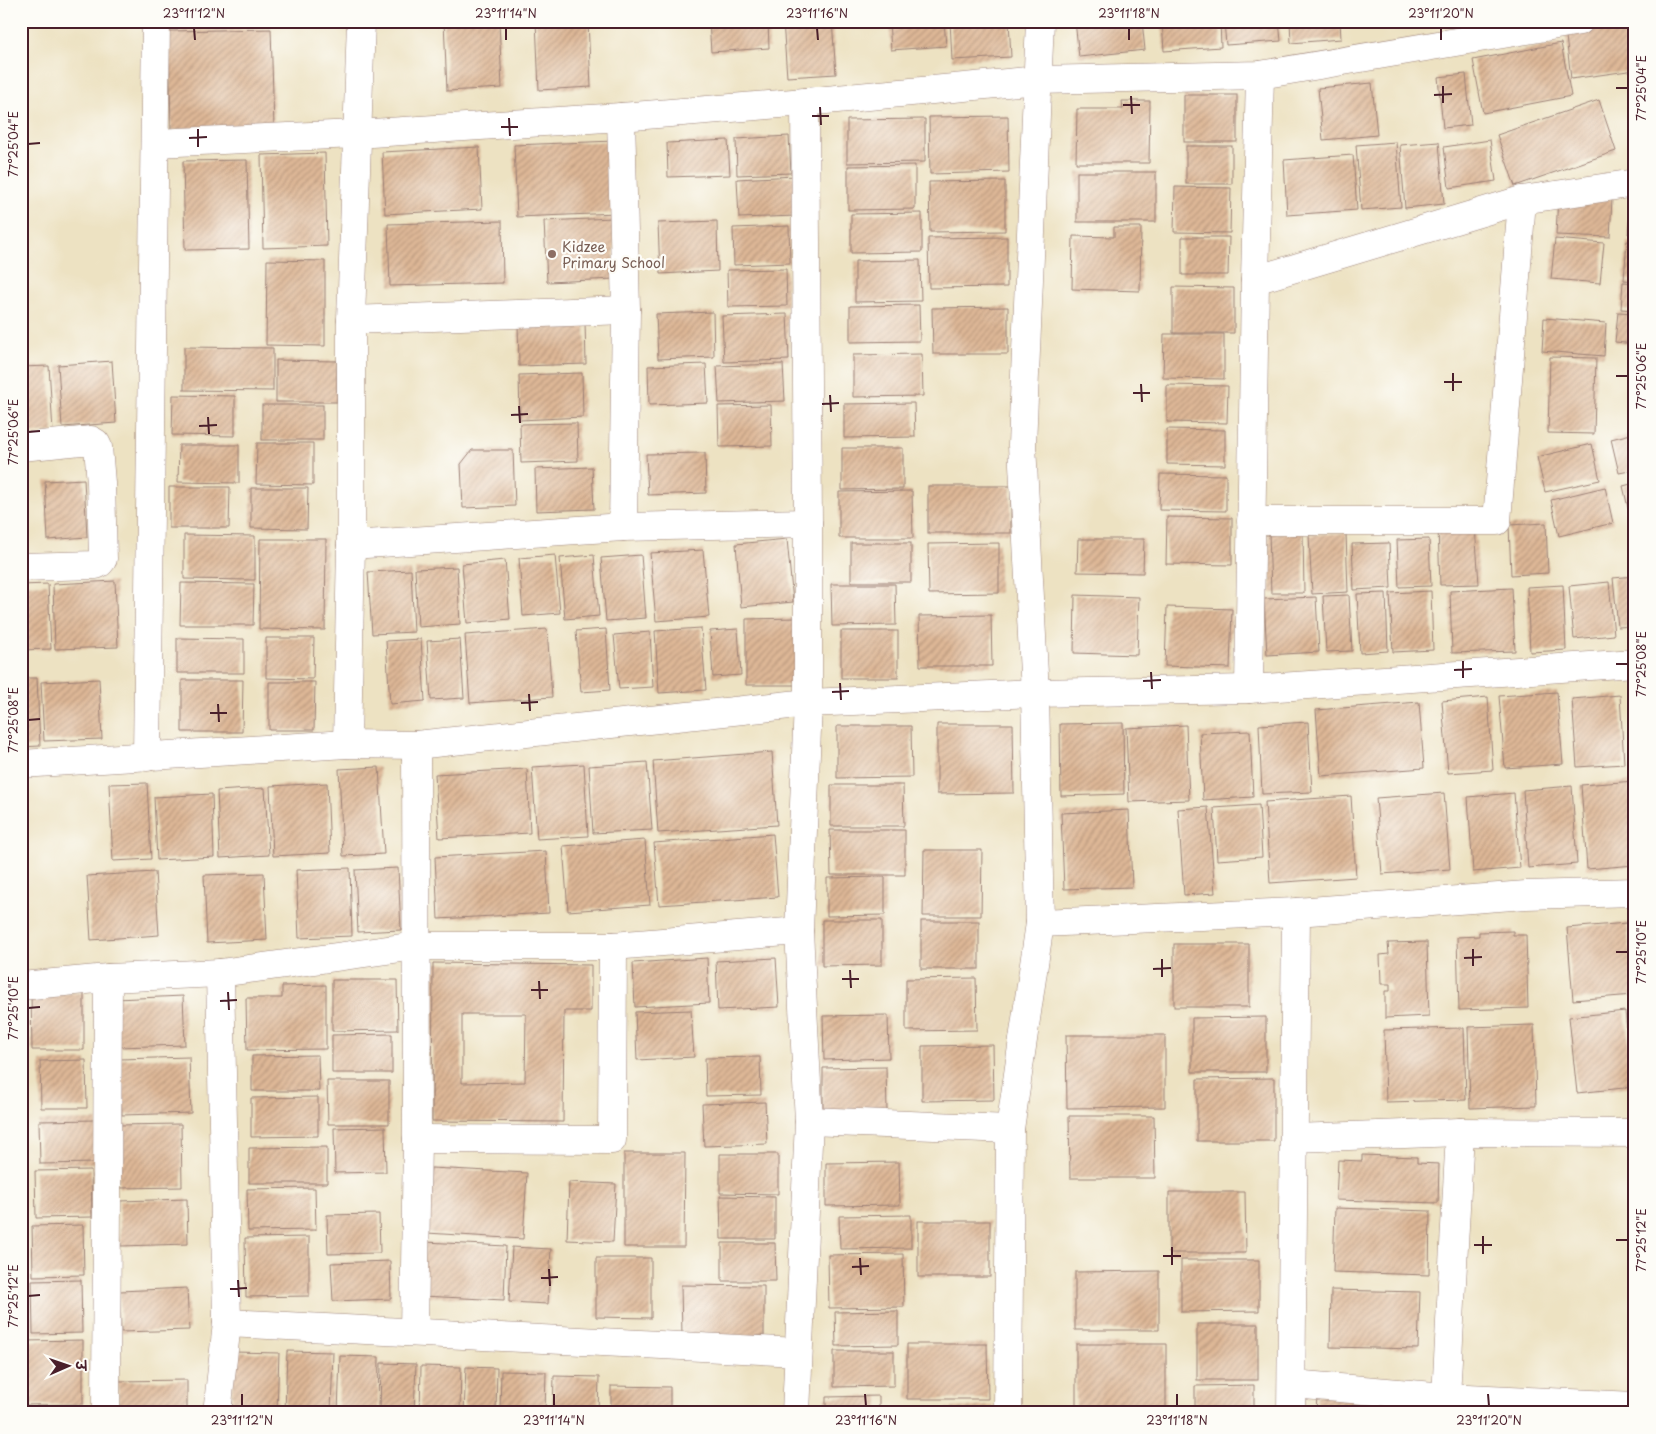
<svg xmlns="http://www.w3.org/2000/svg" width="1656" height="1434" viewBox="0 0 1656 1434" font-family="'Playpen Sans','Playpen Sans Deva',sans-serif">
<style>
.building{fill:url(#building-hatch);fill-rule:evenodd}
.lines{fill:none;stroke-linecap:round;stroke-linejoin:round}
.minor-casing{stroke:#9c8076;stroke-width:29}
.minor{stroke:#fff;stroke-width:28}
.ticks{fill:none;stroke:#4a1f2b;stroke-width:2}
.education-dot{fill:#8d6e63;stroke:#fdfcf7;stroke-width:2}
.labels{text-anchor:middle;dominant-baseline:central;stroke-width:4.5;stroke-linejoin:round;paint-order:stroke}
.education-label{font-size:14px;fill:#785e54;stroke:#fdfcf7;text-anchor:start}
.neatline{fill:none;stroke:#4a1f2b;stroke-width:2}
.ticks-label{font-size:12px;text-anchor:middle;fill:#4a1f2b}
</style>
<defs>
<pattern id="building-hatch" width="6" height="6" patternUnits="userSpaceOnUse" patternTransform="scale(1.25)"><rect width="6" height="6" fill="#deb897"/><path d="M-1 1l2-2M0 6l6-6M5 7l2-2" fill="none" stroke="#b6957b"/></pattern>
</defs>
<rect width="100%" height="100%" fill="#fdfcf7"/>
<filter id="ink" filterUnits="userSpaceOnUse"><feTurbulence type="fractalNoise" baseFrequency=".02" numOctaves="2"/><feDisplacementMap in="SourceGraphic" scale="10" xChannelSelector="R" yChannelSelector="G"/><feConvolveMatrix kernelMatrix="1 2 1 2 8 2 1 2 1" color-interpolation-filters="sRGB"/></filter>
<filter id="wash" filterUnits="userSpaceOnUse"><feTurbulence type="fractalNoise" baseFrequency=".0096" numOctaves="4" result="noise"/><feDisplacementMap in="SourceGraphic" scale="20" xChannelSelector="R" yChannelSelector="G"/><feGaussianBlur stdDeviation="1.12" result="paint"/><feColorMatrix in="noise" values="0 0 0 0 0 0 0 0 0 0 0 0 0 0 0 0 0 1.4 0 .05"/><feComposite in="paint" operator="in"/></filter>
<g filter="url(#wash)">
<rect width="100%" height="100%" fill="#ede2c2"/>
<g id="blocks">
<g class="building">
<path d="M163,21h92v2l-91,2z"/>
<path d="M444,21h55l3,67 -55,3z"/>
<path d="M536,21h52l3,66 -52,3z"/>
<path d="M709,21h59l1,27 -58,4z"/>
<path d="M783,21h49l4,53 -49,3z"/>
<path d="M889,21h55l2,25 -55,4z"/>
<path d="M950,21h59l2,36 -59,3z"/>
<path d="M1075,21h67l3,29 -66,7z"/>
<path d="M1162,21h58l1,26 -57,4z"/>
<path d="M1224,21h55l2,20 -55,4z"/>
<path d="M1290,21h50l1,18 -50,4z"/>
<path d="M1618,21h14l3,22v27l-64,9 -6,-51z"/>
<path d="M271,29l3,99 -103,2 -2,-99z"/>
<path d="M1561,43l10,53 -88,17 -10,-53z"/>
<path d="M1466,74l5,51 -28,3 -5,-51z"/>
<path d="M1372,83l5,52 -54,5 -5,-52z"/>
<rect x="1184" y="95" width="53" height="47"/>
<path d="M1599,100l17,51 -101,35 -18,-51z"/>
<path d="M1122,101h28l-1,62h-73l1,-54h46z"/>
<path d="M1008,116l1,56 -79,2 -1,-57z"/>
<path d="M925,119v43l-78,1v-43z"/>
<path d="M789,136l2,37 -54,2 -1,-36z"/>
<path d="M728,140l2,35 -62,2 -1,-34z"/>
<path d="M1490,140l6,41 -47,7 -5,-41z"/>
<path d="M614,141l3,72 -100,4 -3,-72z"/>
<path d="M1396,142l5,65 -40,3 -5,-65z"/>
<path d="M1439,142l5,62 -39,4 -5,-63z"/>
<rect x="1186" y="146" width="46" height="38"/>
<path d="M479,147l3,62 -97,5 -3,-62z"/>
<path d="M325,153l2,93 -64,2 -2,-93z"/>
<path d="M1353,155l4,55 -70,5 -3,-55z"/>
<path d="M247,160l2,89 -64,1 -2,-89z"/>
<path d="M915,165v44l-67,1v-44z"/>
<rect x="1077" y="172" width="79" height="50"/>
<path d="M795,176l1,40 -57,2 -2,-39z"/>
<path d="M1005,181v50l-75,1 -1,-50z"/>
<path d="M1175,187l56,1 -1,45 -56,-1z"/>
<path d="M1632,192h3v43l-7,-1z"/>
<path d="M1558,196l54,3 -2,38 -54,-2z"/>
<path d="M922,213v39l-71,1v-39z"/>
<path d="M613,218l2,61 -68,3 -3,-61z"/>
<path d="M502,221l1,62 -113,3 -2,-62z"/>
<path d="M717,221l1,50 -58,3 -2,-51z"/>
<path d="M789,226l1,37 -56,2 -1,-37z"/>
<path d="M1114,227h27l-1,64 -68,-2 1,-53 41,1z"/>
<path d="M1007,237v50l-78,1 -1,-50z"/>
<path d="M1182,237h47l-1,38h-46z"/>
<path d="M1555,239l49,4 -4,40 -49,-4z"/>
<path d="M1627,241l8,1v39l-11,-1z"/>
<path d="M267,260l58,1v85l-59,-1z"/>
<path d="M920,260l1,41 -66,1v-41z"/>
<path d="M786,269l1,37 -59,1 -1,-37z"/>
<path d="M1623,282l12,1v27l-14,-1z"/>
<path d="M1173,287l61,1v45h-61z"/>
<path d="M919,305l1,36 -70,1v-36z"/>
<path d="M1008,307v47h-75l-1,-46z"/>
<path d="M713,312l1,45 -56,2 -2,-45z"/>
<path d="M1618,312l17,1v31l-20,-2z"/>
<path d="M787,314l2,46 -65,2 -2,-46z"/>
<path d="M1544,318l62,5 -2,33 -62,-5z"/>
<path d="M585,321l1,43 -67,2 -1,-43z"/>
<path d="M1164,334h60v45l-61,-1z"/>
<path d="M184,347l89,1v43l-89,-1z"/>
<path d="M922,354l1,42 -70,1v-42z"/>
<path d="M1550,357l46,1 -2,76 -46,-1z"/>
<path d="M276,360l61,1v41h-61z"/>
<path d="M112,361l4,62 -54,4 -4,-62z"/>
<path d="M706,364l2,39 -59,2 -1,-39z"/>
<path d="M783,364l2,37 -66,2 -2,-37z"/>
<path d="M49,366l4,66 -32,2v-67z"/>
<path d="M582,373l1,44 -63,3 -1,-45z"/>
<path d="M1167,385l61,1 -1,37 -60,-1z"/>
<path d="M173,395l62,1v40l-63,-1z"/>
<path d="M914,403l1,34 -71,1v-34z"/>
<rect x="262" y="405" width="61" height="35"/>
<path d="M771,405l1,41 -53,1 -1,-41z"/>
<path d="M577,423l1,38 -57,2 -1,-39z"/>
<path d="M1167,429l58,1v35l-58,-1z"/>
<path d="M1635,433v37l-16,3 -8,-34z"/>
<path d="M257,443h56v42l-57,-1z"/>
<path d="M1592,444l8,36 -55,12 -8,-35z"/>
<path d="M179,445h60v38l-61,-1z"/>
<path d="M842,448h61v41l-61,1z"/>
<path d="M472,450h41l2,56 -52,2 -2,-44z"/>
<path d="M705,453l1,40 -58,2 -2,-41z"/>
<path d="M592,467l2,42 -58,2 -1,-42z"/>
<path d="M1160,474l66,1v36l-67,-1z"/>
<path d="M84,479l3,58 -39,3 -3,-59z"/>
<path d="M1635,483v41l-3,1 -9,-39z"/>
<rect x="928" y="486" width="83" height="47"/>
<path d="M169,487h61l-1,41h-60z"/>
<path d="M1605,487l8,36 -54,13 -8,-36z"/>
<path d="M251,488h57l-1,41 -56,-1z"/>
<path d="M912,491l1,47h-74v-46z"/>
<path d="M1167,517l65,1v47l-66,-1z"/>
<path d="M1546,523l2,50 -37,2 -2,-50z"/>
<path d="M1475,526l4,58 -39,1 -2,-57z"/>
<path d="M1269,533h34l1,60h-33z"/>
<path d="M1346,533l2,59 -36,2 -3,-59z"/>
<path d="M184,535l71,1v44l-71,-1z"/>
<path d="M260,539h66l-1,91 -66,-1z"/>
<path d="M787,539l6,63 -52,5 -5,-63z"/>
<path d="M1078,539h66l-1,34 -66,-1z"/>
<path d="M1429,539l2,47 -32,1 -2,-47z"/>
<rect x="851" y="543" width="60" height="39"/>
<path d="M999,543v50l-70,1 -1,-50z"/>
<path d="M1389,543l2,45 -37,2 -2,-46z"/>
<path d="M703,550l6,67 -53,4 -6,-68z"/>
<path d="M555,555l5,58 -37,3 -4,-58z"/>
<path d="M594,555l5,61 -34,3 -5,-61z"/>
<path d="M641,555l5,63 -40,3 -5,-63z"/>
<path d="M505,560l5,59 -43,4 -5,-59z"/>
<path d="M457,567l3,57 -42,3 -3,-58z"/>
<path d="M411,570l3,62 -42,2 -4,-62z"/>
<path d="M1635,576v50l-17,1 -5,-49z"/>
<path d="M115,581l3,66 -63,2 -2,-65z"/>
<path d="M1609,582l5,53 -40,4 -5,-53z"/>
<path d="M181,583l73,1 -1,41h-73z"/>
<path d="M48,584l3,65 -30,1v-65z"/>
<path d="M831,584h64l1,41 -64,1z"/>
<path d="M1563,585l3,65 -36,2 -3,-65z"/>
<path d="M1512,588l3,63 -63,2 -2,-62z"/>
<path d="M1431,591l2,59 -40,2 -3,-59z"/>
<path d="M1386,593l2,58 -28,2 -3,-59z"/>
<path d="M1075,595l64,2 -2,58 -63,-2z"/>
<path d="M1349,595l3,56 -26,1 -3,-56z"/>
<path d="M1316,597l3,55 -52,3 -3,-56z"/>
<path d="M1167,607l65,2 -2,59 -65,-2z"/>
<path d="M991,615l1,51h-72l-1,-50z"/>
<path d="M797,618v67h-51v-66z"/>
<path d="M701,628l5,62 -47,3 -4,-62z"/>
<path d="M547,629l5,68 -82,6 -5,-68z"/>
<path d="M606,629l4,61 -29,2 -5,-61z"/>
<path d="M738,629l3,46 -28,2 -3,-46z"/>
<rect x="841" y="631" width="57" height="47"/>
<path d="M650,632l3,55 -34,2 -5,-54z"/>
<path d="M177,638l67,1v34h-67z"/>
<path d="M266,638h48l-1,41 -47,-1z"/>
<path d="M421,639l4,62 -35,3 -4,-63z"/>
<path d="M460,639l4,59 -33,2 -4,-59z"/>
<path d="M21,678h16l3,68 -19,1z"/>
<path d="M99,679l3,60 -58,2 -3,-59z"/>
<path d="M182,680h61l-1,52h-60z"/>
<path d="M269,682h46l-1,48h-45z"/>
<path d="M1557,692l6,72 -58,4 -6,-72z"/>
<path d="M1620,695l4,69 -47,3 -5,-68z"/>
<path d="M1488,697l5,73 -45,3 -6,-72z"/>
<path d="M1419,702l5,66 -103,8 -5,-66z"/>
<path d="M1308,722l4,70 -50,2 -3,-69z"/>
<path d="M1123,723l1,71 -63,2 -1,-72z"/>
<path d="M937,724h76l1,69 -77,1z"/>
<path d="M1186,725l3,75 -60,2 -3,-74z"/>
<path d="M837,726h74l1,51 -75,1z"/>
<path d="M1250,731l3,66 -50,3 -3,-67z"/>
<path d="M772,752l5,73 -119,8 -5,-72z"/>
<path d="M647,762l5,68 -59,3 -4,-67z"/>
<path d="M584,764l4,72 -51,3 -5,-72z"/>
<path d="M379,767l5,87 -41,2 -4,-87z"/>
<path d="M527,769l3,64 -91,5 -4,-64z"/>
<path d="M1635,781v84l-48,4 -6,-84z"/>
<path d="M147,783l4,76 -38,2 -4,-77z"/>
<path d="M327,783l3,70 -57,3 -3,-70z"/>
<path d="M831,785h72l1,41h-73z"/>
<path d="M1572,786l5,78 -49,4 -5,-78z"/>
<path d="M265,788l4,67 -49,3 -3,-67z"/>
<path d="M1444,793l6,76 -68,5 -6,-76z"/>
<path d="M1514,793l6,75 -47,4 -5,-75z"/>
<path d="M212,794l2,63 -57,3 -3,-63z"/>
<path d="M1351,796l5,81 -86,6 -5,-81z"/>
<path d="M1259,805l3,52 -45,3 -3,-52z"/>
<path d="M1208,807l7,86 -31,2 -6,-86z"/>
<path d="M1129,810l3,77 -68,2 -3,-76z"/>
<path d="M830,830h75v45h-74z"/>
<path d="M773,834l5,63 -119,8 -5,-62z"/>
<path d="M645,840l5,65 -82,6 -5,-65z"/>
<path d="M924,850h58l-1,66h-58z"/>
<path d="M546,851l3,62 -111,6 -3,-62z"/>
<path d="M350,868l2,68 -53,2 -3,-68z"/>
<path d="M398,868l3,62 -43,2 -3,-62z"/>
<path d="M155,872l4,63 -68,5 -4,-64z"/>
<path d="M264,873l3,67 -60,3 -3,-68z"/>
<path d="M885,877v38l-58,1v-38z"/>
<path d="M822,920h60v45l-60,1z"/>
<rect x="921" y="921" width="58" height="48"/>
<path d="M1627,923l6,72 -60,5 -6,-72z"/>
<path d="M1513,931v4h13l2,73 -69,2 -2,-73 22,-1v-4z"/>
<path d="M1427,942l2,74 -44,2v-27h5v-7h-9l-1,-29 9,-1 -1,-11z"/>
<rect x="1174" y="944" width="75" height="63"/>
<path d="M707,958l2,45 -74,4 -2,-44z"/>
<path d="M776,958l3,49 -61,3 -2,-49z"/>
<path d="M433,963l158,2v46h-27l-1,111 -131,-1zM462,1014h64l-1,68 -63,1z"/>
<path d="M976,978l1,52 -71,1v-52z"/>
<path d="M332,980h65l1,50 -66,1z"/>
<path d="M326,985v64l-79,1 -1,-52h36v-12z"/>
<path d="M84,993v57h-52l-1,-56z"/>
<path d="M183,996l2,49 -68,2 -1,-48z"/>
<path d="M691,1010l3,47 -57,3 -2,-48z"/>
<path d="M1625,1011l8,76 -56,6 -8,-76z"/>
<path d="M888,1015l1,43 -65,2 -1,-44z"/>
<path d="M1266,1017v55h-74v-54z"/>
<path d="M1534,1025l2,81 -66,2 -2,-81z"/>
<path d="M1464,1028l2,72 -80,2 -2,-72z"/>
<path d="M392,1034v39h-60v-38z"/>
<path d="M1066,1035h99v72l-98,1z"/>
<path d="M993,1045l1,55 -72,1v-55z"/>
<path d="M318,1055l1,36h-67v-35z"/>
<path d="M189,1057l2,56 -69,2 -2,-56z"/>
<path d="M760,1057l1,38 -55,1 -1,-38z"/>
<path d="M86,1060l1,48h-46l-1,-47z"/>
<path d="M886,1067l1,45 -64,1v-45z"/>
<path d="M1274,1078v63h-77v-62z"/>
<path d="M327,1081h62v43h-61z"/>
<path d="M318,1097v39l-67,1v-39z"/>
<path d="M765,1102l2,42 -63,2 -2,-42z"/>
<path d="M1069,1116h85l1,62h-85z"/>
<path d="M97,1120l1,43 -58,1 -1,-43z"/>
<path d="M181,1124l1,63 -63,1 -1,-63z"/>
<path d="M385,1127l1,45 -51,1 -1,-45z"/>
<path d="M327,1147v36h-78v-35z"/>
<path d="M624,1153h61l-1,94h-60z"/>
<path d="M720,1154h58v40l-58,-1z"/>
<path d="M1362,1155l55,2v6l22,1 -1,39 -102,-3 2,-40 24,1z"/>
<path d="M899,1162l1,43 -74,1v-43z"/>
<path d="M431,1168l96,5 -4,66 -96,-6z"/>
<path d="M91,1170l1,47 -56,1 -1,-47z"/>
<path d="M569,1182l47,2 -3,58 -46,-2z"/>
<path d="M315,1188l1,42 -68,1 -1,-42z"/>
<path d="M1169,1192h76l1,61h-77z"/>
<path d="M720,1196l55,1v42h-54z"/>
<path d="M187,1199l1,45 -67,2 -2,-45z"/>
<path d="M1335,1208l95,3 -1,64 -96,-3z"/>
<path d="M379,1214l1,39 -52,1 -1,-39z"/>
<path d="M911,1215v33l-71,1 -1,-33z"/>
<rect x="918" y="1221" width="72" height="56"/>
<path d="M83,1225l1,50 -51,1 -1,-50z"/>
<path d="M309,1237v59l-63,1 -1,-59z"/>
<path d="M425,1242l81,4 -2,54 -82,-4z"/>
<path d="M722,1243h53l1,38h-54z"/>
<path d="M512,1247l39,2 -3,55 -39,-2z"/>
<path d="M903,1254l1,53 -75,1 -1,-53z"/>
<path d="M596,1258h55v60l-55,-1z"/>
<path d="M1181,1260h78v51l-78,1z"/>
<path d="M390,1261l1,38 -58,2 -2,-38z"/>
<path d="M1159,1271v59h-84v-58z"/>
<path d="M81,1280l1,53 -49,1 -1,-53z"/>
<path d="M681,1285l83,1v50h-82z"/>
<path d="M187,1288l2,42 -68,2 -1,-41z"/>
<path d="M1331,1290l89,2 -2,57 -88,-2z"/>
<path d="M898,1311v34l-62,1 -1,-34z"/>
<rect x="1197" y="1324" width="61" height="56"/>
<path d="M83,1340v64l-57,1 -1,-64z"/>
<path d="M907,1344h80l1,55h-81z"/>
<path d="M1076,1344h90v66l-90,1z"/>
<path d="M287,1351l46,1 -2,61h-46z"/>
<path d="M834,1351h60v35l-60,1z"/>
<path d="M233,1352l46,1 -2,58 -45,-1z"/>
<path d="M340,1356l39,1 -1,56h-40z"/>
<path d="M381,1363l35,1 -2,49h-34z"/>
<path d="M421,1366l40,1 -1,46h-40z"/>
<path d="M466,1367l31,1 -1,45h-32z"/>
<path d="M501,1371l45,1 -1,41h-45z"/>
<path d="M554,1376l45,1 -1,36h-45z"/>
<path d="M187,1380v33h-68l-1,-32z"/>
<path d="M1254,1385v28h-59v-27z"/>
<path d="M611,1386l59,1v26h-59z"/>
<path d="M1317,1395l88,3v15h-89z"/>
<path d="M879,1396v17h-53v-16z"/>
<path d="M992,1406l1,7h-82v-3z"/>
</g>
</g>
</g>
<g filter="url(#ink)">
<use href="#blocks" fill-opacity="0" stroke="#9c8076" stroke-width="1"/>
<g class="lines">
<g class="minor-casing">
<g id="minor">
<path d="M621,117l5,193 -3,217"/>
<path d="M155,143l201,-9 265,-17 184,-15 233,-22 222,-5 320,-54"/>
<path d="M1255,280l267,-80 113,-17"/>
<path d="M351,320l275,-10"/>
<path d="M21,447l70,-7 5,3 2,4 3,36 2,76 -3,4 -4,2 -75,2"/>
<path d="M1251,521h246l25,-321"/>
<path d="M351,545l272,-18 185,-4"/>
<path d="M1249,689l6,-409 5,-205"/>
<path d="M347,744l4,-199v-225l10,-299"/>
<path d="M147,757l9,-736"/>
<path d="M21,764l326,-20 69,1 392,-42 227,-10 214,-4 386,-26"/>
<path d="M1040,923l256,-11 230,-17 109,-3"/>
<path d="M21,986l87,-8 112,-5 196,-27h197l186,-15"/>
<path d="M809,1121l201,8"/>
<path d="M1294,1138l166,-6 175,1"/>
<path d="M417,1139l195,1 1,-194"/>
<path d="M227,1323l571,29"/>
<path d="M414,1332l3,-193 -1,-394"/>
<path d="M1292,1384l154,13 189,9"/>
<path d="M1446,1397l14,-265"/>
<path d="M106,1413l2,-435"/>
<path d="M217,1413l10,-90 -7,-350"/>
<path d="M796,1413l13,-292 -10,-190 9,-228v-180l-3,-421"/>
<path d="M1008,1413l2,-284 30,-206 -5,-230 -13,-248 18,-424"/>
<path d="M1291,1413l5,-501"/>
</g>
</g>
<use href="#minor" class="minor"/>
</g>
</g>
<path class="ticks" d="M194,28l1,12M506,28v12M817,28l1,12M1129,28v12M1441,28v12M1443,86v17M1616,88h12M1434,95l18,-1M1131,96l1,18M1123,105h17M820,107l1,18M812,116h17M509,118l1,18M501,127h17M198,129v18M189,138l18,-1M28,144l12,-1M1453,373v18M1616,376h12M1444,382h18M1141,384l1,18M1133,393h17M830,395l1,17M822,404l17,-1M519,406l1,17M511,415l17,-1M208,417l1,17M199,426l18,-1M28,432l12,-1M1463,661v17M1616,664h12M1454,670l18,-1M1151,672l1,17M1143,681l18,-1M840,683l1,17M832,692l17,-1M529,694l1,17M521,703l17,-1M218,704l1,18M210,713h17M28,720l12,-1M1473,949v17M1616,952h12M1464,958l18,-1M1162,959v18M1153,969l18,-1M850,970l1,18M842,979h17M539,981l1,18M531,990h17M228,992l1,18M220,1001l17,-1M28,1008l12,-1M1483,1236v18M1616,1240h12M1474,1245h18M1172,1247v18M1163,1256h18M860,1258l1,17M852,1267l17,-1M549,1269l1,17M541,1278l17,-1M238,1280l1,17M230,1289l17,-1M28,1296l12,-1M242,1394v12M554,1394v12M865,1394l1,12M1177,1394v12M1488,1394l1,12"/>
<circle class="education-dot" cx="552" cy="254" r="5"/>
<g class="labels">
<g class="education-label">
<text x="562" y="246">Kidzee<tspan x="562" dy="16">Primary School</tspan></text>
</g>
</g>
<rect width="1656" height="1434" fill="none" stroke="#fdfcf7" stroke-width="55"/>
<g transform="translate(68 1366) rotate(88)" stroke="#fdfcf7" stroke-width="4" paint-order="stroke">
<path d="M0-4L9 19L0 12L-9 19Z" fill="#4a1f2b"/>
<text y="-8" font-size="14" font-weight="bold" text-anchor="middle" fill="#4a1f2b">उ</text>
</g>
<rect x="28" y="28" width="1600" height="1378" class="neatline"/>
<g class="ticks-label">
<text x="194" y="18">23°11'12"N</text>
<text x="506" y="18">23°11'14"N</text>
<text x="817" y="18">23°11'16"N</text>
<text x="1129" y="18">23°11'18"N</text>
<text x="1441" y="18">23°11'20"N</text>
<text transform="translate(1642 88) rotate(-90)" y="4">77°25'04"E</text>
<text transform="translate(14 144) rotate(-90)" y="4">77°25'04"E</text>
<text transform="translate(1642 376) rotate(-90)" y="4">77°25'06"E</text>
<text transform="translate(14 432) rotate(-90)" y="4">77°25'06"E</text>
<text transform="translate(1642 664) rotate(-90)" y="4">77°25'08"E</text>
<text transform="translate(14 720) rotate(-90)" y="4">77°25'08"E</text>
<text transform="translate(1642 952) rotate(-90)" y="4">77°25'10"E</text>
<text transform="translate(14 1008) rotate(-90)" y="4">77°25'10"E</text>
<text transform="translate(1642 1240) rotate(-90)" y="4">77°25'12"E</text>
<text transform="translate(14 1296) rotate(-90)" y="4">77°25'12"E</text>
<text x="242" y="1425">23°11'12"N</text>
<text x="554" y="1425">23°11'14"N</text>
<text x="866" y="1425">23°11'16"N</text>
<text x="1177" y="1425">23°11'18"N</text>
<text x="1489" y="1425">23°11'20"N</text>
</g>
</svg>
